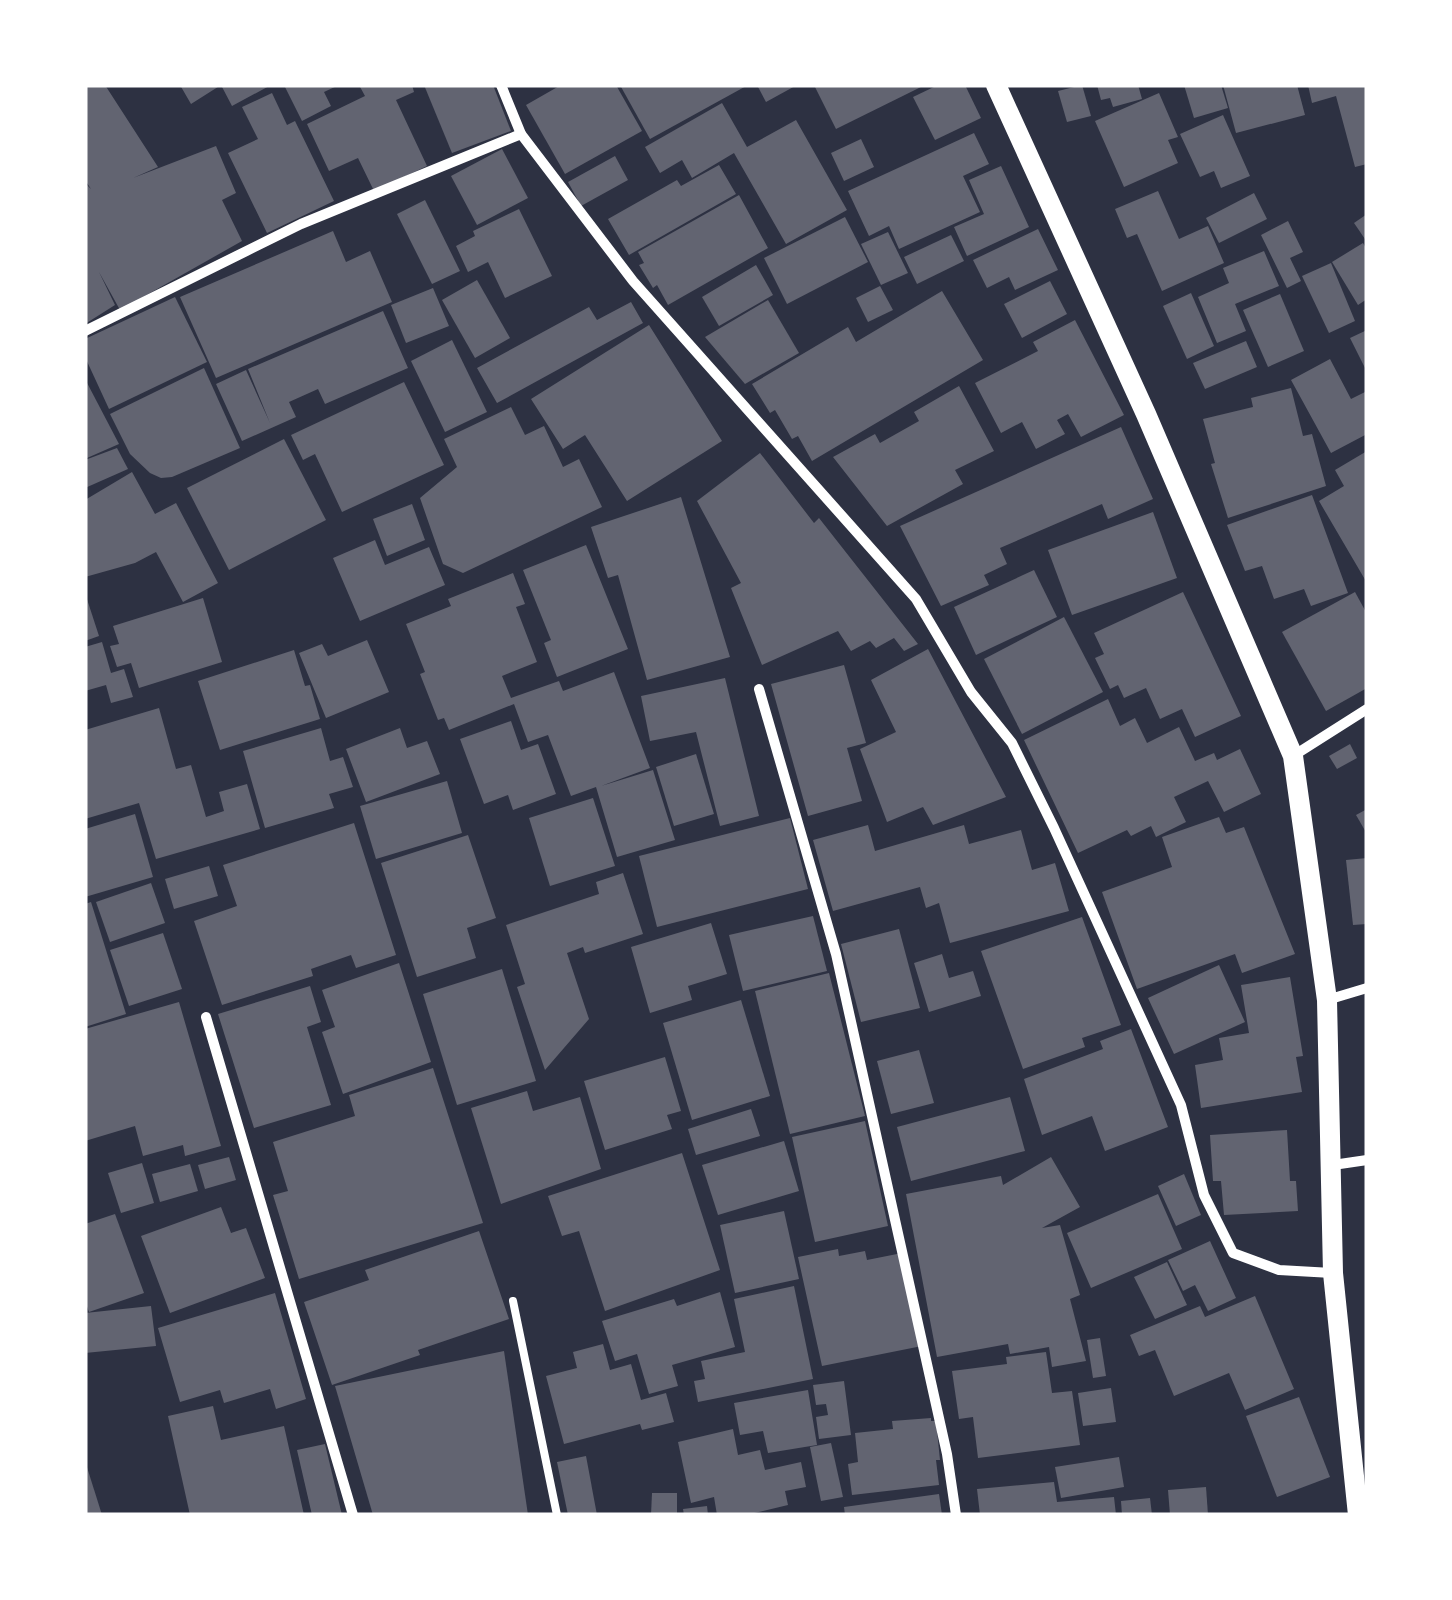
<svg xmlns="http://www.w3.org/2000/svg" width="1452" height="1600" viewBox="0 0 1452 1600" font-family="'IBM Plex Sans',sans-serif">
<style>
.building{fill:#626471}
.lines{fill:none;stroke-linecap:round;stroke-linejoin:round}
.service{stroke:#fff;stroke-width:8}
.minor{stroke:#fff;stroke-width:10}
.secondary{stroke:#fff;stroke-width:20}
</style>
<rect width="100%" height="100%" fill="#2d3142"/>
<g class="building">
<path d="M85,85h20l53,82 -25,11 83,-32 20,47 -14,7 20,41 -122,69 -21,-38 16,33 -30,19v-141l6,6 -6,-9z"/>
<path d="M180,85h91l-39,21 -11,-21 -30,19z"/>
<path d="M284,85h55l-15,7 7,14 -29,15z"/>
<path d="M359,85h53l2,7 -18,8 31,66 -53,25 -16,-33 -29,13 -22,-47 58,-28z"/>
<path d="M424,85h69l18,46 -59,22z"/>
<path d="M561,85h55l26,46 -77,43 -39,-69z"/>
<path d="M620,85h128l-98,54z"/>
<path d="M757,85h40l-31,17z"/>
<path d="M814,85h111l-89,44z"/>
<path d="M938,85h27l16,33 -46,22 -22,-43z"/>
<path d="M1082,85l9,31 -24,6 -9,-31z"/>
<path d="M1097,85h41l4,14 -29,8 -3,-9 -9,2z"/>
<path d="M1184,85h37l7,23 -34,10z"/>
<path d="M1223,85h74l8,30 -69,18z"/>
<path d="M1308,85h59v79l-12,3 -19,-71 -24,7z"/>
<path d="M272,93l15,32 8,-4 39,80 -67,32 -39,-80 30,-14 -16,-32z"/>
<path d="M1159,93l19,44 -10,3 10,23 -54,24 -29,-66z"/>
<path d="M722,103l25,44 49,-27 51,90 -61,34 -52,-91 -42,25 -10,-18 -22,13 -15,-26z"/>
<path d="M1223,115l27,61 -29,12 -7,-17 -14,6 -20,-43z"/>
<path d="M974,133l15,31 -26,12 17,36 -81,37 -10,-23 -20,10 -21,-45z"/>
<path d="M861,139l13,28 -30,14 -13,-28z"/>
<path d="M502,149l26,49 -51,27 -26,-49z"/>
<path d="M615,156l13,24 -47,26 -13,-24z"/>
<path d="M719,165l17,29 -107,61 -21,-36 69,-39 4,6z"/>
<path d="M1001,166l28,61 -62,29 -13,-29 30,-13 -15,-34z"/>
<path d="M1158,191l21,48 29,-13 16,37 -62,28 -25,-57 -10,4 -12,-29z"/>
<path d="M1254,193l13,26 -48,24 -13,-25z"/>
<path d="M739,195l29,53 -100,57 -11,-20 -4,3 -14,-23 5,-2 -6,-11z"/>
<path d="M425,200l35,71 -28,13 -35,-70z"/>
<path d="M519,209l33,67 -47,22 -17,-36 -20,10 -12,-26 19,-10 -2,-5z"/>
<path d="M1367,214v28l-13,-19z"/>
<path d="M845,217l23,45 -81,42 -23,-46z"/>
<path d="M1288,221l15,31 -13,6 11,23 -14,7 -26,-53z"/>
<path d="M1038,229l20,41 -43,20 -6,-13 -22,11 -14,-28z"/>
<path d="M333,231l13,31 24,-11 22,51 -176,76 -36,-81z"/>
<path d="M888,232l20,41 -27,12 -20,-41z"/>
<path d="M951,235l13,26 -47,23 -13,-27z"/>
<path d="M1363,243l4,7v49l-9,6 -26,-43z"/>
<path d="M1264,251l15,35 -44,18 11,27 -29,12 -19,-46 31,-14 -6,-15z"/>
<path d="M1331,263l24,58 -26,12 -27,-57z"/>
<path d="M756,265l17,30 -54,31 -17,-29z"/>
<path d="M477,280l33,58 -35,20 -33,-58z"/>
<path d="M1050,281l17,33 -45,24 -18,-34z"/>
<path d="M880,286l13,24 -25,12 -12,-24z"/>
<path d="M433,288l16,38 -43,17 -15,-38z"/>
<path d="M942,291l41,69 -171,101 -14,-25 -6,3 -17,-29 -5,3 -18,-29 96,-57 8,15z"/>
<path d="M1191,293l23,53 -27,13 -24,-53z"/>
<path d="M1280,294l24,57 -36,16 -25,-57z"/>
<path d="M175,297l32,65 -98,47 -24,-52v-18z"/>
<path d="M768,300l31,53 -54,31 -40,-47z"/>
<path d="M631,302l12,21 -146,80 -20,-35 112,-61 8,13z"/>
<path d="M383,311l25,57 -83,36 -7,-15 -29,13 7,15 -54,24 -26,-57 30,-14 24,53 -22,-54z"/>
<path d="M1075,320l49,95 -43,22 -13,-23 -11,6 8,14 -29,15 -14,-27 -21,11 -26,-50 63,-32 -5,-9z"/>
<path d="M649,325l73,116 -95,60 -42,-66 -22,14 -32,-50z"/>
<path d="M1367,330v42l-17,-34z"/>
<path d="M452,340l35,72 -42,20 -34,-71z"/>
<path d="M1246,341l11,26 -52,22 -12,-26z"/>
<path d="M1330,359l21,40 16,-8v43l-36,19 -40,-73z"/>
<path d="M204,368l36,80 -68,29 -11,1 -11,-5 -20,-19 -20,-40z"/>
<path d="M85,379l34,65 -32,14 -2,-4z"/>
<path d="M404,382l40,83 -102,47 -27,-58 -12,6 -12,-25z"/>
<path d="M959,386l35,65 -39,19 8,14 -76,42 -54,-69 42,-23 5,9 39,-22 -5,-9z"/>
<path d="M1291,388l12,48 9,-2 14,52 -98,32 -17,-54 4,-1 -12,-44 50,-12 -2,-9z"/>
<path d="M511,407l14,28 19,-9 19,41 16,-8 23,48 -139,66 -20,-9 -23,-66 37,-31 -13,-28z"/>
<path d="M1121,427l32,72 -45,20 -6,-15 -102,44 7,16 -23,11 5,10 -48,21 -41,-80z"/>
<path d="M284,439l42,81 -97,50 -42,-82z"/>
<path d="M117,448l11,21 -43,19v-28z"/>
<path d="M1367,451v132l-48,-82 25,-15 -9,-16z"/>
<path d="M760,453l54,70 5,-5 99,126 -14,7 -10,-13 -18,10 -6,-7 -19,10 -13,-20 -76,34 -31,-77 10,-5 -44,-82z"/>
<path d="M132,472l23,42 21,-11 42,80 -35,19 -27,-50 -21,11 -50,14v-77z"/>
<path d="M1312,495l36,98 -37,13 -7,-17 -30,10 -12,-33 -17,5 -18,-46z"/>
<path d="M681,497l49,160 -83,23 -29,-105 -10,3 -17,-51z"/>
<path d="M412,504l13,36 -38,16 -14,-37z"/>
<path d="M1153,512l24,66 -105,37 -24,-65z"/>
<path d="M375,540l10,25 44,-18 16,38 -85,36 -27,-63z"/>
<path d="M586,545l42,104 -71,28 -13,-34 7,-3 -28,-70z"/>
<path d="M1034,570l23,47 -81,38 -22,-48z"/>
<path d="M513,573l12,31 -9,3 21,55 -35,14 9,22 48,-17 4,10 51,-19 36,96 -49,18 52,-16 22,70 -58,17 -21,-70 -25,9 -23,-61 -20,7 -14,-38 -65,26 -5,-12 -6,2 -18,-46 5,-2 -19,-48 45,-18 -3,-7z"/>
<path d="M1183,592l58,124 -46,21 -13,-28 -22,10 -14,-31 -22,10 -6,-13 -8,4 -15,-31 9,-4 -10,-21z"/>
<path d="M1355,592l12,22v74l-41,23 -44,-79z"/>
<path d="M85,593l14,43 -14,5z"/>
<path d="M203,598l19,64 -83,26 -8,-25 -14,4 -7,-21 9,-2 -6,-18z"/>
<path d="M1064,617l39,75 -81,42 -38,-75z"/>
<path d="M367,640l22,52 -63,26 -27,-65 23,-9 6,12z"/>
<path d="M102,642l9,31 13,-4 9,28 -22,6 -5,-18 -21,6v-44z"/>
<path d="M928,649l78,148 -73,28 -10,-18 -36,15 -27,-73 36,-17 -25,-52z"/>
<path d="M294,650l11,36 5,-1 10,34 -100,31 -22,-69z"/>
<path d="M844,665l22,78 -19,5 15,53 -54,15 -37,-132z"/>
<path d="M725,678l34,138 -39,10 -24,-94 -46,9 -9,-45z"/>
<path d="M1108,699l12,27 15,-8 12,25 32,-16 16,34 19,-8 3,7 23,-11 21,45 -37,18 -16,-31 -34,16 12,25 -30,15 -5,-11 -20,10 -4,-6 -49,23 -54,-113z"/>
<path d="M159,708l17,61 15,-4 15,52 18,-6 -5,-19 28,-8 13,45 -104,30 -17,-56 -54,16v-89z"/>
<path d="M511,721l10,29 17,-6 18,50 -43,16 -5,-15 -24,9 -24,-65z"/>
<path d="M321,728l9,33 13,-4 10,30 -24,7 5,14 -69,20 -22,-77z"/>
<path d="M400,728l7,20 20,-7 13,33 -74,28 -20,-53z"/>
<path d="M1350,744l7,14 -20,11 -8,-13z"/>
<path d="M696,754l18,60 -40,12 -18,-59z"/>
<path d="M447,781l15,52 -86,26 -16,-53z"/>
<path d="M593,798l22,68 -65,20 -21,-68z"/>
<path d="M1367,809v25l-11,-19z"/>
<path d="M135,814l18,63 -68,20v-68z"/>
<path d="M1219,817l7,16 18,-6 51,127 -53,19 -7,-19 -98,35 -35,-97 70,-25 -10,-30z"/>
<path d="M790,818l18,71 -151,38 -18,-71z"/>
<path d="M354,823l42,132 -40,13 -5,-13 -40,14 2,7 -91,29 -28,-84 43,-15 -14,-41z"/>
<path d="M868,825l7,26 89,-26 5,19 52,-14 11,40 23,-7 14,48 -119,32 -11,-40 -13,5 -6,-21 -87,24 -20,-71z"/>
<path d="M468,835l28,83 -29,10 9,30 -59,19 -36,-114z"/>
<path d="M1367,858v66l-14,1 -7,-65z"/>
<path d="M209,866l9,30 -44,13 -9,-30z"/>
<path d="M623,873l20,61 -58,19 -2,-6 -16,6 22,66 -44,51 -28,-83 8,-3 -19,-59 93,-31 -3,-12z"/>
<path d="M151,883l14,40 -55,19 -14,-40z"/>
<path d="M91,902l35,112 -41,13v-123z"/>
<path d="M813,916l14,55 -84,20 -14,-56z"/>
<path d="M1082,917l39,108 -39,13 3,9 -62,22 -42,-118z"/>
<path d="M711,923l16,51 -39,12 4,14 -42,13 -19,-66z"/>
<path d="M899,929l21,79 -59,14 -20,-78z"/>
<path d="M163,933l19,56 -53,17 -19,-56z"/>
<path d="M942,954l7,24 24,-7 8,25 -52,16 -15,-49z"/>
<path d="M399,963l32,99 -88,32 -21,-62 13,-5 -13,-37z"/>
<path d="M1219,965l26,57 -71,32 -26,-56z"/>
<path d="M502,969l34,112 -79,24 -34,-111z"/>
<path d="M829,973l36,143 -75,18 -35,-143z"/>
<path d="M1290,977l13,79 -7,1 6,35 -101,16 -6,-43 28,-5 -4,-22 30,-5 -8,-48z"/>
<path d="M310,986l11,36 -14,5 24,78 -77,23 -36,-114z"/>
<path d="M741,1000l29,96 -78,24 -29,-97z"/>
<path d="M179,1002l42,144 -36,10 -2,-11 -40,11 -8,-30 -50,15v-112z"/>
<path d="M1131,1029l37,98 -63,24 -13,-35 -50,19 -18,-56 79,-30 -3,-8z"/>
<path d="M919,1050l15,53 -43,11 -14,-53z"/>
<path d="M665,1057l16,54 -14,4 5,14 -67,21 -21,-69z"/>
<path d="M433,1068l50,155 -184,56 -26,-84 15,-4 -15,-49 82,-26 -6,-21z"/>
<path d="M527,1091l6,20 47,-14 21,72 -100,35 -30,-96z"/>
<path d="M1010,1097l15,54 -114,30 -14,-54z"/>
<path d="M751,1109l9,27 -64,19 -8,-26z"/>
<path d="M865,1121l23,105 -73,16 -23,-105z"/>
<path d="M1287,1130l3,51h6l2,30 -74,4 -3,-34h-8l-3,-46z"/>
<path d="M784,1141l15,50 -81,24 -16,-50z"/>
<path d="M682,1153l38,117 -115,41 -26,-80 -17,5 -14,-40z"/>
<path d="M229,1157l7,23 -31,9 -7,-24z"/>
<path d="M1051,1157l29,50 -38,21 18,-3 20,70 -10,4 16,62 -34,6 -3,-20 -39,7 -2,-10 -71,13 -31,-163 95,-18 2,9z"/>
<path d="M142,1163l12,40 -33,10 -13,-40z"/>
<path d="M190,1164l8,27 -38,11 -8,-28z"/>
<path d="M1184,1174l17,41 -25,11 -18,-40z"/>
<path d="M1158,1194l24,55 -91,39 -24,-55z"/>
<path d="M221,1207l10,26 15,-5 19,50 -95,35 -29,-77z"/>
<path d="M784,1211l15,68 -64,14 -15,-68z"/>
<path d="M115,1214l29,79 -55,19 -4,-11v-77z"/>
<path d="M479,1231l30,88 -91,31 2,5 -88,30 -28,-83 65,-22 -4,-10z"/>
<path d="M1210,1241l26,57 -28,13 -13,-26 -12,6 -15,-31z"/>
<path d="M838,1249l1,7 26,-5 2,9 35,-7 20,93 -100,20 -24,-109z"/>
<path d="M1167,1262l20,43 -32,14 -21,-42z"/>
<path d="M794,1286l19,93 -115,23 -4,-21 11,-2 -4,-18 44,-9 -11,-53z"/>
<path d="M720,1292l15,55 -63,18 6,21 -29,8 -12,-40 -22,7 -13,-40 72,-22 3,7z"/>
<path d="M275,1293l31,106 -30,10 -6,-20 -46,14 -4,-13 -40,12 -22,-74z"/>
<path d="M1255,1296l39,93 -49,21 -16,-37 -55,23 -19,-46 -16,6 -9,-21 70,-29 5,11z"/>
<path d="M151,1306l5,40 -71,7v-40z"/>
<path d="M1100,1338l6,38 -13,2 -6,-38z"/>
<path d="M603,1344l7,26 21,-6 10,36 25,-7 8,29 -32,8 -2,-6 -76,20 -18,-68 31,-8 -4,-16z"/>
<path d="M504,1351l24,164h-155l-38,-129z"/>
<path d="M1046,1352l6,41 20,-2 8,54 -102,13 -5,-41 -14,2 -7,-48 55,-7 -1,-7z"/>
<path d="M844,1381l7,54 -32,4 -3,-22 12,-2 -2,-11 -10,1 -3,-20z"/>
<path d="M1111,1388l5,34 -33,4 -5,-33z"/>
<path d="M808,1390l9,55 -49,8 -5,-22 -23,4 -6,-32z"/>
<path d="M1299,1397l31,80 -53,20 -31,-81z"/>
<path d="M213,1406l8,34 63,-14 20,89h-114l-22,-99z"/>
<path d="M931,1418v3h5l4,39h-4l3,25 -87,10 -4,-31 10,-2 -3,-29 38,-4 -1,-8z"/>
<path d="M733,1429l5,26 22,-5 5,20 36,-8 5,25 -21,4 3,14 -42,10h-29l-3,-18 -23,6 -13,-61z"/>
<path d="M831,1443l12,54 -22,4 -11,-54z"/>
<path d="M325,1444l17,71h-30l-15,-65z"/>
<path d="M586,1456l11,59h-29l-11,-53z"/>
<path d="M1119,1457l5,30 -63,11 -6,-31z"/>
<path d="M86,1464l16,51h-17z"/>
<path d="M1054,1482l3,20 57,-5 2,18h-136l-3,-26z"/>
<path d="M1206,1487l2,28h-38l-2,-25z"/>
<path d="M652,1493h25v22h-26z"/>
<path d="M939,1494l3,21h-97l-1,-8z"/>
<path d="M1150,1498l2,17h-30l-1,-14z"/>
<path d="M707,1506l1,9h-24l-1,-6z"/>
</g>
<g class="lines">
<path class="service" d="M513,1301l44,214"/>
<g class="minor">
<path d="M501,85l20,49 112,147 283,318 55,93 41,51 42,85 127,277 23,90 29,58 46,17 53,3"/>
<path d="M85,331l216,-107 220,-90"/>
<path d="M759,689l77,265 111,500 9,61"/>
<path d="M1293,756l74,-47"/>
<path d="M1327,1000l40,-12"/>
<path d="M206,1017l147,498"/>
<path d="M1333,1165l34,-5"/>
</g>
<path class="secondary" d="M996,85l150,329 147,342 34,244 6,273 25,242"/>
</g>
<rect width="1452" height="1600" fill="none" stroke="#ffffff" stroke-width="175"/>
</svg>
